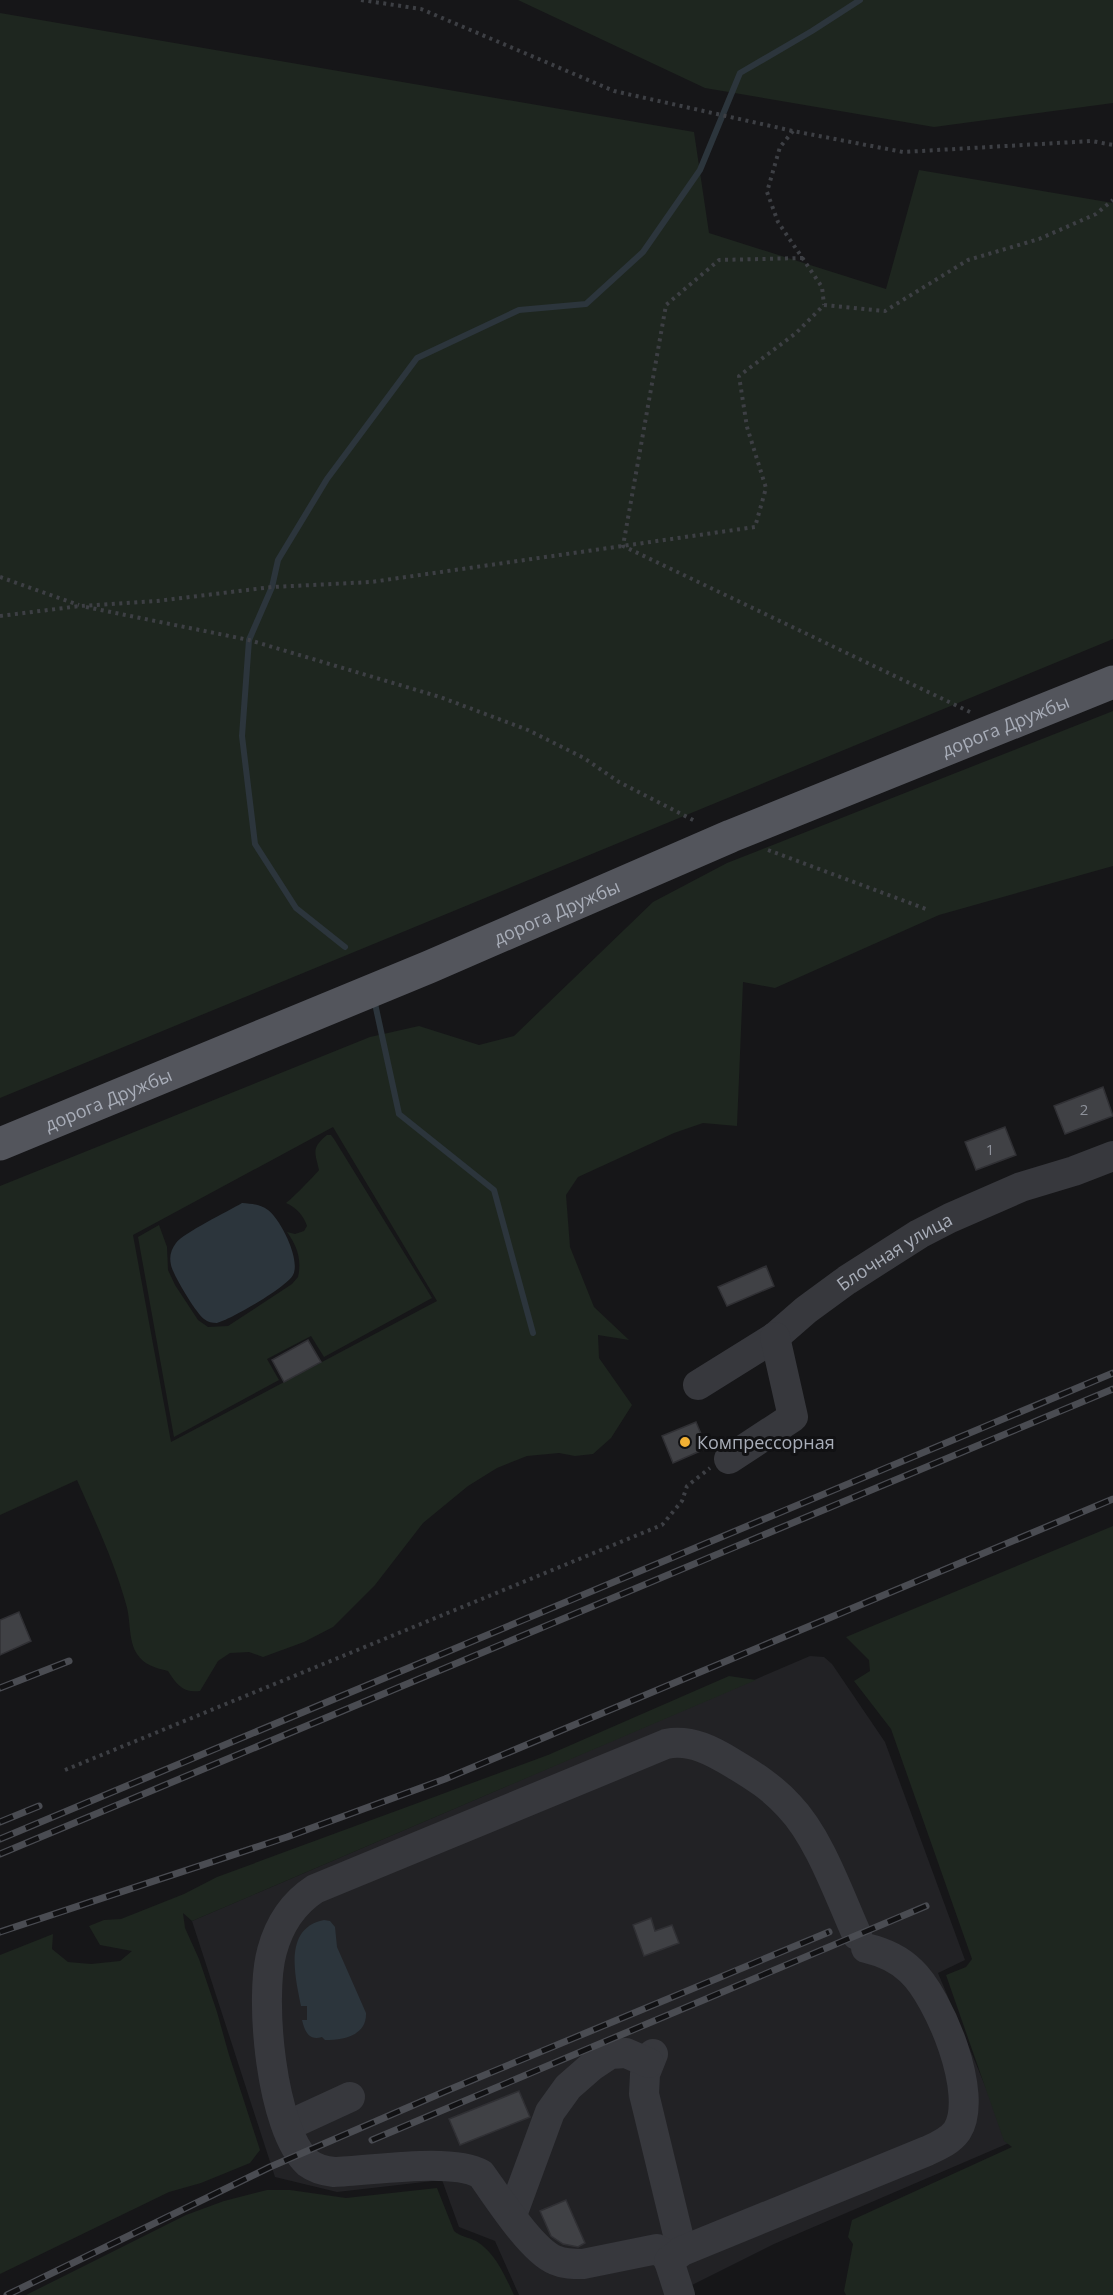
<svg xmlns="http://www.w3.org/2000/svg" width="1113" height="2295" viewBox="0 0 1113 2295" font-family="'Open Sans',sans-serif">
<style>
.built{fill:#222225}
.green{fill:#1e261f;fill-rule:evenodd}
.water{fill:#2c353c}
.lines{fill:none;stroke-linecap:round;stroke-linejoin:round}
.stream{stroke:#2c353c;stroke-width:6}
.building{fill:#404145;stroke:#303034;stroke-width:1.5}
.path{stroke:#3d3f44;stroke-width:4;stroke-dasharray:3 4.5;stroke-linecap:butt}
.minor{stroke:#37383d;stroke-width:30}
.major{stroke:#53555c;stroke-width:33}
.rail-casing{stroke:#4a4c52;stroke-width:7}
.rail{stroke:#111113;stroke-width:4.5;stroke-dasharray:14;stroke-linecap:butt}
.poi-dot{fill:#f2b134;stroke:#111113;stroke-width:2}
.labels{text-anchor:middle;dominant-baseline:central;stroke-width:6;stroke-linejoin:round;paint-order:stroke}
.number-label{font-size:15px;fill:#8e929b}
.street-label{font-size:18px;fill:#a8adb8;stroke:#111113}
.poi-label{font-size:18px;fill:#a8adb8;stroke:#111113;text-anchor:start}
</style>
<rect width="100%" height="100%" fill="#161618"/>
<path class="built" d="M810,1656l14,1 8,7 53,78 80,218 -27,13 71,170 -235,101 -102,51h-153l-24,-54 -36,-14 -17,-47 -105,12 -62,-15 -83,-256z"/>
<g class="green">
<path d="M518,0h595v103l-179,24 -229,-39z"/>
<path d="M0,13l694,119 15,101 177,56 33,-119 194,33v436l-1113,459z"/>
<path d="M1113,711v155l-174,49 -164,73 -32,-6 -6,144 -34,-3 -29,10 -96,44 -12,18 4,52 24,60 35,33 -31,-5 1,23 33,47 -21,33 -18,16 -18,2 -16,-3 -32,3 -30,12 -29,18 -45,37 -48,62 -42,42 -29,15 -41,15 -14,-5 -19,1 -12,8 -18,30c-17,2 -23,-6 -32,-20 -12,-3 -24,-6 -31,-17 -9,-14 -6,-34 -11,-50 -12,-43 -31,-83 -49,-124l-77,35v-329l370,-149 49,-11 60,19 35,-9 139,-134 74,-39zM333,1127l104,174 -266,141 -38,-207z"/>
<path d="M327,1135h4l3,4 98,159 -108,59 -13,-21 -44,23 12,21 -105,57 -36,-200 21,-12 8,22 1,23 7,15 23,35 10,7 20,-1 64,-42 6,-7c4,-18 -1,-31 -11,-45l8,2 9,-3 3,-5c-3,-10 -11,-19 -21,-23 4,-2 32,-31 33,-33 -4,-18 -8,-22 8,-35z"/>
<path d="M1113,1526v769h-267l-2,-4 9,-47 -5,-7 4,-17 160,-73 -8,-6 -58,-166 20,-8 6,-8 -81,-230 -37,-48 16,-10 -1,-11 -23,-23z"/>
<path d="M729,1676l27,4 -564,241 -9,-8 2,15 14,31 18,53 12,43 31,95 -10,13 -49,20 -32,9 -169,82v-319l53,-21 -1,15 16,13 23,2 29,-3 12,-10 -32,-6 -11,-19 15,-6 17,-1 63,-25 33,-17 331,-122z"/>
<path d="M437,2188l17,43c7,6 14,6 22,10 19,11 29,35 38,54h-488l160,-80 38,-14 43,-11h23l56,8z"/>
</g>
<g class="water">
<path d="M242,1203c10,1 18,1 26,7 13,10 33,50 25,65 -6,12 -63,45 -76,48 -5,0 -9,-1 -13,-4 -8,-6 -31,-44 -33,-54 -2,-9 0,-15 5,-22 7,-10 53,-32 66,-40z"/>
<path d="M324,1920l6,1 5,6 2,20 29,66c1,23 -23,27 -41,27l-3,-3c-13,4 -17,-5 -20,-17h5v-14h-6c-6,-30 -18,-78 23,-86z"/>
</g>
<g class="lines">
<g class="stream">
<path d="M345,947l-49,-39 -41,-64 -13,-108 7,-96 23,-53 6,-27 49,-81 90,-121 102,-48 67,-6 57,-52 57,-82 40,-97 72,-42 48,-31"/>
<path d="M374,999l25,115 95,76 39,143"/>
</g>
</g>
<g class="building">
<path d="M1103,1087l10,29 -48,18 -11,-28z"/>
<path d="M1005,1127l11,28 -40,15 -11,-28z"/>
<path d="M766,1266l8,20 -47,20 -9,-19z"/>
<path d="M308,1340l13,22 -37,20 -12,-22z"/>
<path d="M696,1422l11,26 -34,15 -11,-27z"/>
<path d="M19,1612l12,29 -31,14v-35z"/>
<path d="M651,1918l4,13 17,-6 7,18 -35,13 -11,-31z"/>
<path d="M519,2091l11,26 -70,28 -11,-26z"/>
<path d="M566,2200l19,43 -7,4 -15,-3 -12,-8 -11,-25z"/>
</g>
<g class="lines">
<g class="path">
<path d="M361,0l60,9 193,82 179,40 110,21 189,-11 21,4"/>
<path d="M793,131l-13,16 -13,45 11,30 44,65 2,18"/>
<path d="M803,258l-84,2 -53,45 -43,241 347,166"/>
<path d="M824,305l61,6 83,-51 71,-21 57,-25 17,-14"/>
<path d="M0,577l79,28"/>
<path d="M86,607l163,33 191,57 88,33 56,28 35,24 78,40"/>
<path d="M0,616l80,-10 77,-5 115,-14 99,-5 384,-55 11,-39 -19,-61 -8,-51 57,-43 28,-28"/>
<path d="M768,850l158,59"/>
<path d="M65,1770l597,-245 20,-24 5,-15 23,-18"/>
</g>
<g class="minor">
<path id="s1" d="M698,1385l77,-48 31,-27 41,-30 72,-46 31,-16 71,-31 53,-16 39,-15"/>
<path d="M729,1459l64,-42 -18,-80"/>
<path d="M653,2054l-8,20 -1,20 38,157"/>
<path d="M287,2126l63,-29"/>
<path d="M512,2215l38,-103 18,-25 24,-21 18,-12 16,-1 23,10"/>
<path d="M669,2261l-5,-8 -7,-4 -74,15c-10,0 -19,0 -28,-4 -24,-10 -58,-64 -74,-86 -30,-17 -110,-3 -147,-2 -10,-1 -18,-3 -26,-9 -37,-33 -49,-166 -36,-212 7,-26 20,-47 43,-62l351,-145c25,-5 47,7 68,20 20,12 39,24 55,42 30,31 50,89 68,129"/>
<path d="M680,2295l-11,-34 13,-10 245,-100c11,-5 23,-10 30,-20 23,-36 -18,-134 -46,-160 -12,-12 -28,-19 -45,-23"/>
</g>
<path class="major" id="s2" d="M0,1144l429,-177 302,-131 382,-154"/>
<g class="rail-casing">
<g id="rail">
<path d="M0,1688l69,-27"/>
<path d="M0,1822l39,-16"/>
<path d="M0,1839l1113,-466"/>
<path d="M0,1854l1113,-465"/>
<path d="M0,1932l287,-95 158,-58 668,-280"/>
<path d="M372,2140l554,-234"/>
<path d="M7,2295l263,-128 176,-76 383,-159"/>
</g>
</g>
<use href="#rail" class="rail"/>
</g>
<circle class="poi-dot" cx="685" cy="1442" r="6"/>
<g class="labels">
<g class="number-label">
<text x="1084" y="1109">2</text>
<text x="990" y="1149">1</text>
</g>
<g class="street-label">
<text stroke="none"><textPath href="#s2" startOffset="1089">дорога Дружбы</textPath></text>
<text stroke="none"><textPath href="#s2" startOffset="603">дорога Дружбы</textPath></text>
<text stroke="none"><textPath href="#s2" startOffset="117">дорога Дружбы</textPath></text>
<text stroke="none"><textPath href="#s1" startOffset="238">Блочная улица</textPath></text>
</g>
<g class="poi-label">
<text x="697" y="1442">Компрессорная</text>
</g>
</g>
</svg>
